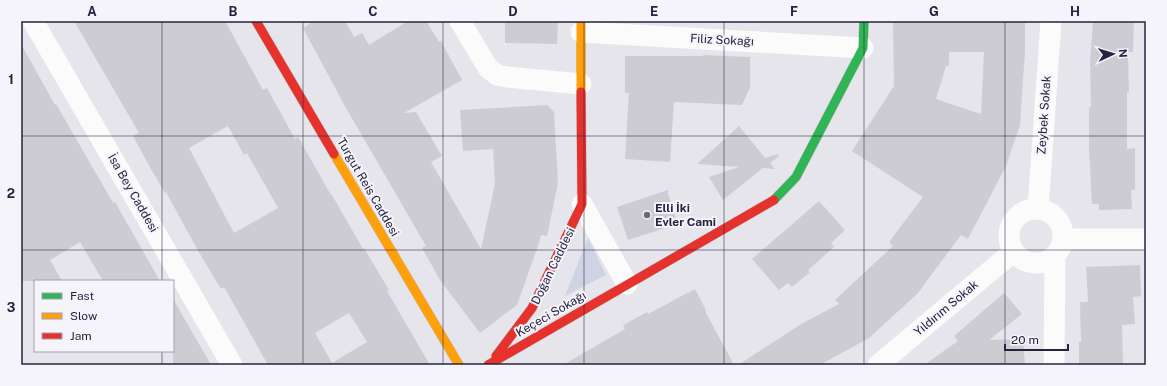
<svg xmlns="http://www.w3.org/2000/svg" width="1167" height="386" viewBox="0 0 1167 386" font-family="'Public Sans',sans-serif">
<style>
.green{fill:#ced3e5}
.building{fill:#ccccd2;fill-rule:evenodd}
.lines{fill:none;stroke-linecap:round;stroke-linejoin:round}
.fast-casing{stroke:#c3c1cb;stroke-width:10}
.slow-casing{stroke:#c3c1cb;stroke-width:10}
.jam-casing{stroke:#c3c1cb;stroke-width:10}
.street{stroke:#fbfbfc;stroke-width:21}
.fast{stroke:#30b455;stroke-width:9}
.slow{stroke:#ff9f0a;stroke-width:9}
.jam{stroke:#e5322d;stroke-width:9}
.grid{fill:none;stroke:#282140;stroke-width:1;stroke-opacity:0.55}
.poi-dot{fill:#6a667c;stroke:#f4f4fa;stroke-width:1.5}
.labels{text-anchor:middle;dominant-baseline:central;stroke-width:4;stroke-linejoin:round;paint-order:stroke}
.street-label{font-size:12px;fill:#282140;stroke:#f4f4fa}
.poi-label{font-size:12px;font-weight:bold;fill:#282140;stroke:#f4f4fa;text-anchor:start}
.neatline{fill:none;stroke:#282140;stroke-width:1.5}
.grid-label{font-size:13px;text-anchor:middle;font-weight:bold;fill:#282140}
</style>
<rect width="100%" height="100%" fill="#e5e5eb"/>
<path class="green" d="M588,238l18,37 -41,21z"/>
<g class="building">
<path d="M74,21h151l38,69 4,-2 28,51 3,-2 33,58h1l31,54 1,-1 25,42 -2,1 43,74h-162l-44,-78 -3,2 -24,-40 -31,-57 -1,1 -14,-24 -18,-33 6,-3zM228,126l16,29 3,-2 31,55 -44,25 -45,-85zM349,313l18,29 -35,21 -17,-30z"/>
<path d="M314,21h31l9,16 8,-4 7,12 39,-24h18l13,21 2,-1 21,39 -58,33 12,-1 26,44 -11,6 50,87 14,-65 -2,-35 -30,2 -3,-41 87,-5 7,7 4,71 -11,53 -6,-1 -3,11 -21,59 -37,28 -40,-53 -18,-32 4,-2 -80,-138 -43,-80z"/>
<path d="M505,21h53l-1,23 -52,-1z"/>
<path d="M893,21l132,1v29l-5,74 -14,41 -38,73 -7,-4 -43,58 -49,45 -49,27h-82l65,-42 36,-19 -4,-4 58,-54 -4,-4 34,-45 -71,-46 42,-65zM949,52h35l-3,62 -45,-15 10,-33h3z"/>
<path d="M1093,21h41l-1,31h-5l1,40h-2v57l8,-1v42h-4l1,19 -33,1v-6h-7l-3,-55v-42h2l-1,-44z"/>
<path d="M21,44l34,61 1,-1 57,99 2,-1 45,79h-57l-23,-39 -30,18 12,21h-41z"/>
<path d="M703,55l47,2v30l-8,18 -68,-3 -4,60 -45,-3 4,-66h-4v-37h78z"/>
<path d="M739,126l26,32 13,-4 1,2 -9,7 5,6 -12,-1 -40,32 -14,-23 30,-10 -42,-3z"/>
<path d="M668,190v4l10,30 -50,16 -11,-33z"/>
<path d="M819,201l26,29 -14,13 3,4 -26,23 2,2 -18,15 -4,-4 -9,7 -27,-31z"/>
<path d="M1140,265l1,31 -8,1 2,27 -13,1 1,40h-44v-23h2l-1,-40h8l-2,-35z"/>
<path d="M695,289l11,21 -1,1 29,54h-171l62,-36 -2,-4 24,-13 1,2z"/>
<path d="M1004,293l18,21 -33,26 34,-1 2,26h-101l34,-24 -4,-5z"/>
<path d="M173,299l22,38 16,28h-38z"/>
</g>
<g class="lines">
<g class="fast-casing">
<path id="fast" d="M774,200l22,-23 67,-129 1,-27"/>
</g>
<g class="slow-casing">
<g id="slow">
<path d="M581,21v71"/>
<path d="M334,154l125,211"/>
</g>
</g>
<g class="jam-casing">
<g id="jam">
<path d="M256,21l78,133"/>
<path d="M496,356l36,-48 50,-104 -1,-112"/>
<path d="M488,365l286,-165"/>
</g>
</g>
<g class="street">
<path d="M33,21l199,344"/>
<path d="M460,21l28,47 9,7 10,2 74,7"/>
<path d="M581,32l282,16"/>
<path d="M582,204l45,80"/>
<circle cx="1036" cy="236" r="27"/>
<path d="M1038,209l13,-188"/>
<path d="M1063,239h83"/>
<path d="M878,365l135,-113"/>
<path d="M1054,365l1,-109"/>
</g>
<use href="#fast" class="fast"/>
<use href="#slow" class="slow"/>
<use href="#jam" class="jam"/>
</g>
<path class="grid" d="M162,21v260M303,21v344M443,21v344M584,21v344M724,21v344M864,21v344M1005,21v344M21,136h1125M21,250h1125M162,351v14"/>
<circle class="poi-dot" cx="647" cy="215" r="4"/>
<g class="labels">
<g class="street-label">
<text transform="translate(722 40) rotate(3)">Filiz Sokağı</text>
<text transform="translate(1044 115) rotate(-86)">Zeybek Sokak</text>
<text transform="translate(368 187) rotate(60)">Turgut Reis Caddesi</text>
<text transform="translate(133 193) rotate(60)">İsa Bey Caddesi</text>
<text transform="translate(553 266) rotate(-64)">Doğan Caddesi</text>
<text transform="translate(946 308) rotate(-40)">Yıldırım Sokak</text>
<text transform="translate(551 314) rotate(-30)">Keçeci Sokağı</text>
</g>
<g class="poi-label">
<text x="655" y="208">Elli İki<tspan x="655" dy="14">Evler Cami</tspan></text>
</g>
</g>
<rect width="1167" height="386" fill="none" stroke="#f4f4fa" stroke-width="44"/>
<rect x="34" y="280" width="140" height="72" fill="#f4f4fa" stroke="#a2a0b0"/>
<rect x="42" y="293" width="20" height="6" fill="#30b455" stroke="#a2a0b0"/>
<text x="70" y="300" font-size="12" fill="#282140">Fast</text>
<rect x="42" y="313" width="20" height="6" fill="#ff9f0a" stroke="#a2a0b0"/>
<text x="70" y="320" font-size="12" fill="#282140">Slow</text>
<rect x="42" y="333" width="20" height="6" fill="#e5322d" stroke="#a2a0b0"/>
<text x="70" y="340" font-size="12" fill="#282140">Jam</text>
<g transform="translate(1113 54) rotate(86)" stroke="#f4f4fa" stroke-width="3" paint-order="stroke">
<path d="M0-3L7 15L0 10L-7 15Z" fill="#282140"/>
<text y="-6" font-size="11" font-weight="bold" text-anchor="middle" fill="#282140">N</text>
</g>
<path d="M1005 344v6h63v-6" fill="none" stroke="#282140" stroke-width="2"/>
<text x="1011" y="344" font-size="12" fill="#282140" stroke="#f4f4fa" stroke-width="3" paint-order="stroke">20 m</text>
<rect x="22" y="22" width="1123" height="342" class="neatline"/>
<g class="grid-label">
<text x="92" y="16">A</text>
<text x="233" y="16">B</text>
<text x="373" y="16">C</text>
<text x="513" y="16">D</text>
<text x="654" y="16">E</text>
<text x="794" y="16">F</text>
<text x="934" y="16">G</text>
<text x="1075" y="16">H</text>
<text x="11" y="84">1</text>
<text x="11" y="198">2</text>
<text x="11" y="312">3</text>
</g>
</svg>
